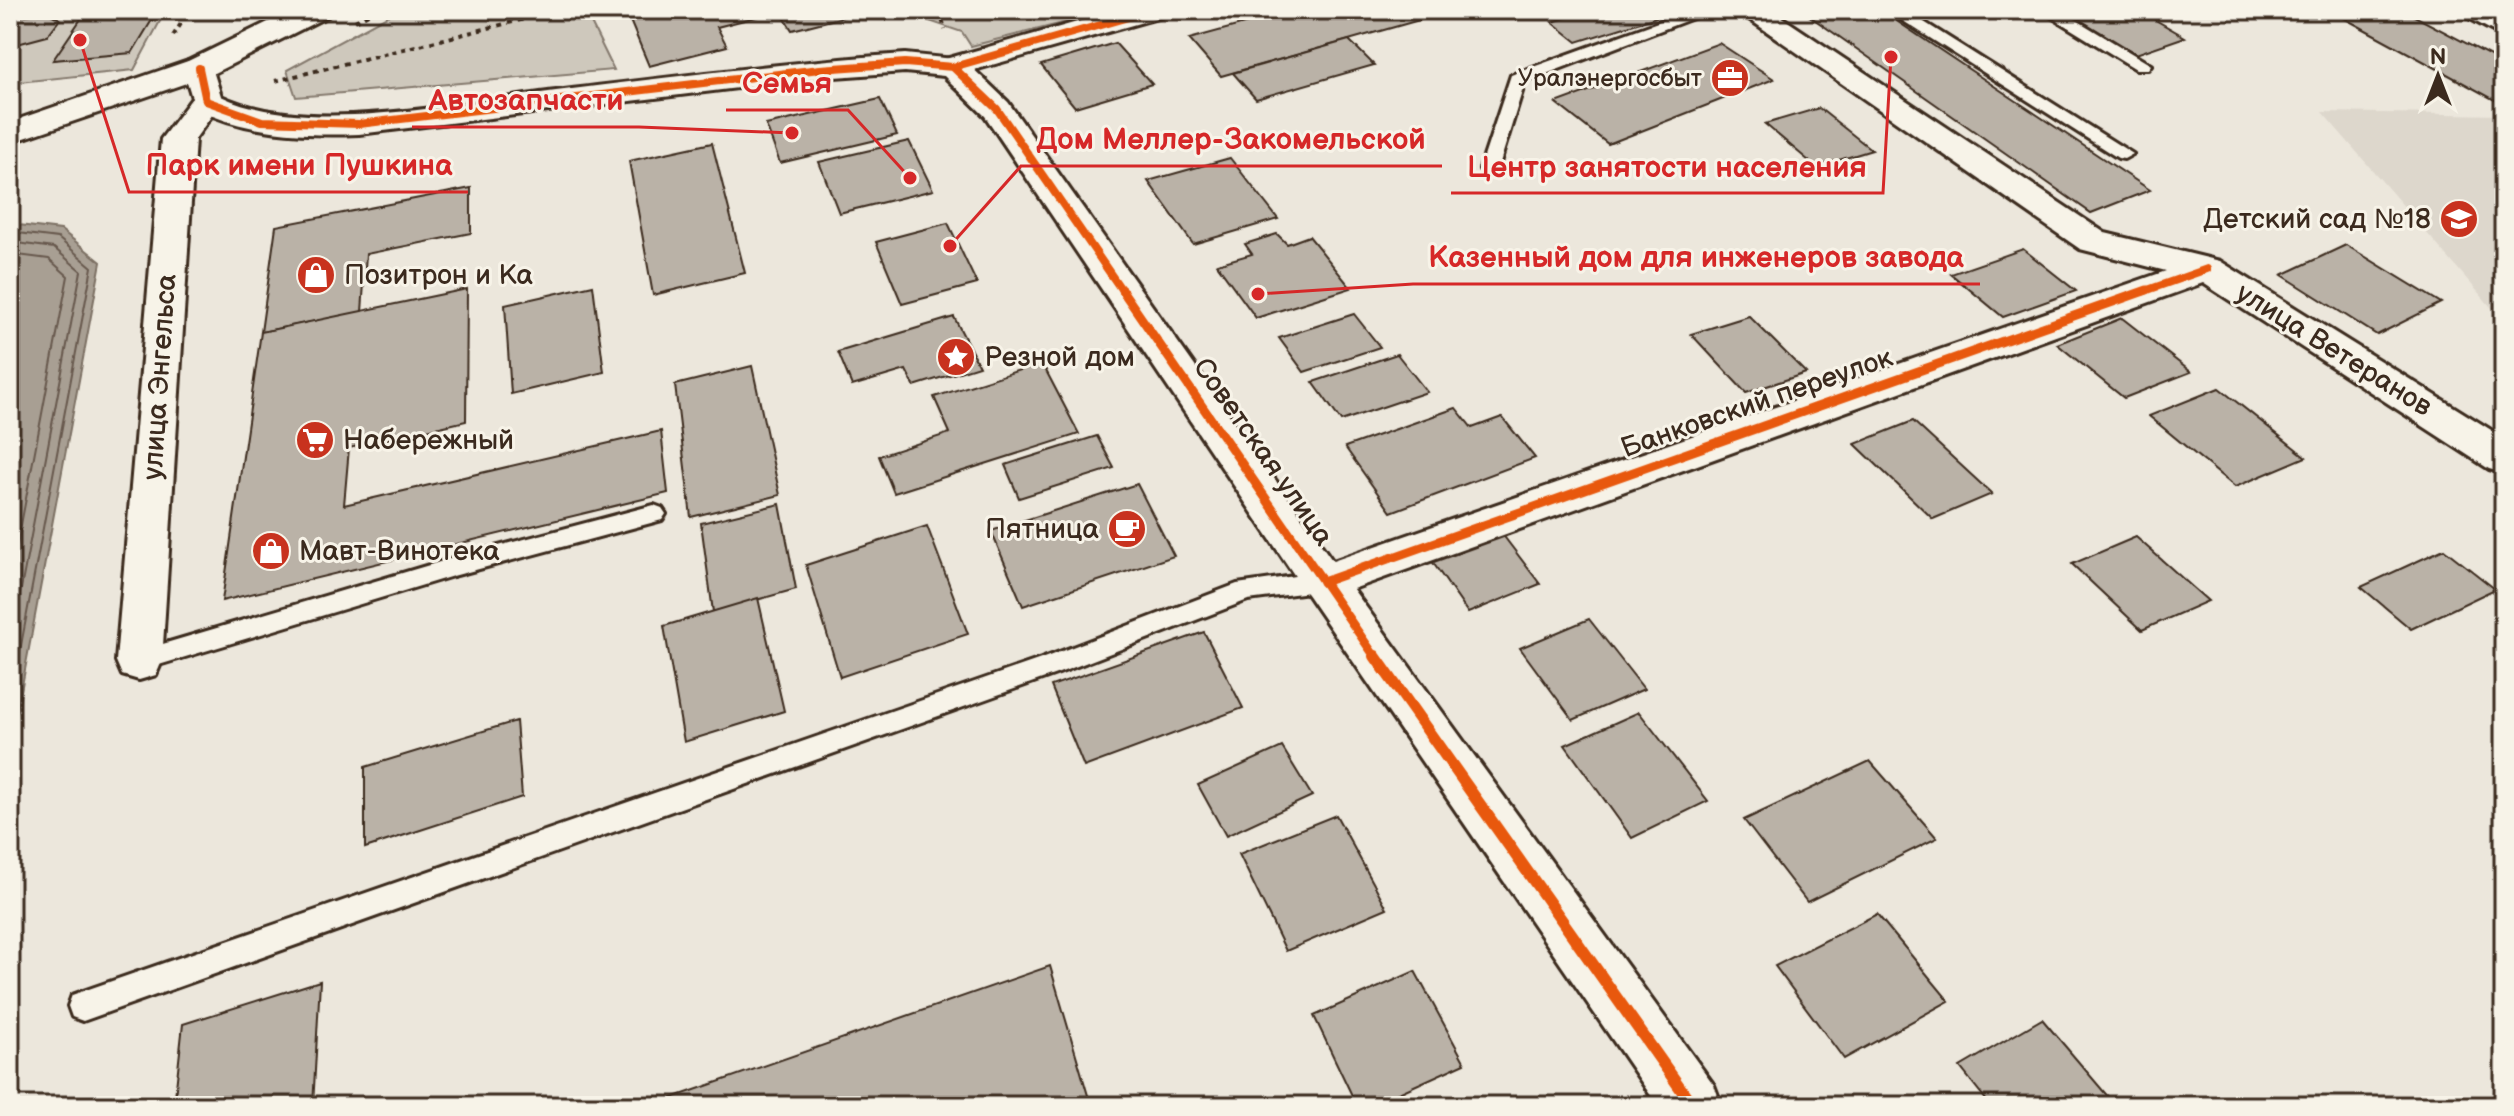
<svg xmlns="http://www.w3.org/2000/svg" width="2514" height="1116" viewBox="0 0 2514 1116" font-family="'Balsamiq Sans',sans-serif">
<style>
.built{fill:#ddd7cc}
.green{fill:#cec8bc;stroke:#84796d;stroke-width:2}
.water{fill:#a89f93;stroke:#7c7064;stroke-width:2}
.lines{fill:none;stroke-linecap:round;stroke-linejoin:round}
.shore{stroke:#67594d;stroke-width:2}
.building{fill:#bab2a7;stroke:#3b2a1e;stroke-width:2}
.lane-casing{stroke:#3b2a1e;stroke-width:6}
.street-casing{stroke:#3b2a1e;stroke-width:6}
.secondary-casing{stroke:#3b2a1e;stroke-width:6}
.primary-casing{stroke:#3b2a1e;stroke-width:6}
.path{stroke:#3b2a1e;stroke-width:4;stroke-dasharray:5 5;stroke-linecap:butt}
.lane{fill:#f7f3e8;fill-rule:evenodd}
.street{fill:#f7f3e8;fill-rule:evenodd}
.secondary{fill:#f7f3e8;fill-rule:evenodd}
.primary{fill:#f7f3e8;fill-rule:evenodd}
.cycleway-far2-casing{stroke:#f7f3e8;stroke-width:12}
.cycleway-far1-casing{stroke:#f7f3e8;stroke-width:14}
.cycleway-casing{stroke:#f7f3e8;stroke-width:17}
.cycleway-far2{stroke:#e8590c;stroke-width:8}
.cycleway-far1{stroke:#e8590c;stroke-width:9}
.cycleway{stroke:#e8590c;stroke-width:12}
.labels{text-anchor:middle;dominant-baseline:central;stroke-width:6;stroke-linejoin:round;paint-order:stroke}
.far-poi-label{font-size:24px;fill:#3b2a1e;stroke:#f7f3e8;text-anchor:end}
.poi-label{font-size:28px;fill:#3b2a1e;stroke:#f7f3e8;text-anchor:start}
.street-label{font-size:28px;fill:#3b2a1e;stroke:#f7f3e8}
.leader{fill:none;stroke:#d62828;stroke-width:3}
.callout-dot{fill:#d62828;stroke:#f7f3e8;stroke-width:3}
.callout-label{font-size:30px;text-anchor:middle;font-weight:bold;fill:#d62828;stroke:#f7f3e8;stroke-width:6;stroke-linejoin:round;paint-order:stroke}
</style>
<rect width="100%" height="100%" fill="#ece7dc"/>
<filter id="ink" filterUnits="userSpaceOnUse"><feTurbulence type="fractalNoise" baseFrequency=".0125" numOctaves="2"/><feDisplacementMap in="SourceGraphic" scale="16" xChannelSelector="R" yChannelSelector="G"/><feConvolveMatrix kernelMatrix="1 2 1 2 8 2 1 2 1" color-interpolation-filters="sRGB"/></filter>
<g filter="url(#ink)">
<path class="built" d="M2322,112l182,3v208v-1z"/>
<g class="green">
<path d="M10,10h156l-32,60 -124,13z"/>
<path d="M398,10l34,4 7,-4h155l-5,9 25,51 -318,27 -9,-27z"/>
<path d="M897,10h218l-144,36 -9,-14z"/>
</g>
<path class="water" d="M10,224l51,6 40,32 -91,488z"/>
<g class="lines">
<g class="shore">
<path d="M10,232l48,6 34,29 -82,437"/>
<path d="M10,242l44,6 27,23 -71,376"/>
<path d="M10,254l39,5 19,17 -58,307"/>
</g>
</g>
<g class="building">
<path d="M87,10h71l-26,43 -79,7z"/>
<path d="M857,10l2,3 -67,17 -12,-19 -63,16 10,19 -78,20 -23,-55z"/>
<path d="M1296,10h135l6,5 -216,61 -32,-37z"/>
<path d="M1592,10h87l-102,32 -25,-20z"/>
<path d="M1801,10h79l270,180 -59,23z"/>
<path d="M2063,10h75l47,27 -49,17z"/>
<path d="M2329,10h74l101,53v42z"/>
<path d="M47,12l13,7 -13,17 -37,10v-29z"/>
<path d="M1349,40l25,25 -118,34 -23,-26z"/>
<path d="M1115,43l37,41 -77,23 -34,-42z"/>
<path d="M1719,43l55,36 -166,65 -52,-41z"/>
<path d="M880,99l17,36 -117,28 -14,-38z"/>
<path d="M1819,108l53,42 -56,17 -51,-43z"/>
<path d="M909,141l24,49 -94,23 -20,-51z"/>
<path d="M712,143l33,130 -92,22 -24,-134z"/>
<path d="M1230,158l48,61 -85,25 -45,-63z"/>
<path d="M471,188v45l-105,21 -4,58 -101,20 15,-106z"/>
<path d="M948,223l29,61 -75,20 -26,-62z"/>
<path d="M1277,234l10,10 22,-8 42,52 -95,30 -39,-54 35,-10 -7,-10z"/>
<path d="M2346,245l95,58 -64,32 -95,-60z"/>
<path d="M2023,249l53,42 -73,26 -52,-43z"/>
<path d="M593,285l11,87 -93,22 -6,-89z"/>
<path d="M467,289l-1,132 -117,27 -5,57 317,-74 7,62 -446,108 39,-269z"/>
<path d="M1354,314l26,33 -76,25 -25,-34z"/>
<path d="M1749,316l57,57 -60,20 -55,-59z"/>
<path d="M954,317l25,49 -65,20 -8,-16 -54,16 -14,-34z"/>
<path d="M2122,318l69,54 -67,26 -67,-54z"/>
<path d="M1397,354l30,38 -86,29 -28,-39z"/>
<path d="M1042,363l37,71 -185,59 -15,-37 71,-23 -16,-36z"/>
<path d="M752,366l28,129 -89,22 -16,-132z"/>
<path d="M2219,388l87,69 -71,30 -86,-71z"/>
<path d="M1456,408l16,20 30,-11 33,41 -144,54 -46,-65z"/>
<path d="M1913,421l79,73 -59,25 -78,-75z"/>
<path d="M1097,436l17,32 -95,30 -14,-33z"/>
<path d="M1137,484l37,72 -151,50 -32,-75z"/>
<path d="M780,504l16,85 -83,23 -12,-89z"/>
<path d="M927,526l41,108 -128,43 -34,-112z"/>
<path d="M1499,530l41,54 -72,29 -39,-56z"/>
<path d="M2136,537l72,64 -66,29 -70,-66z"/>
<path d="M2444,549l51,40 -84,40 -50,-42z"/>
<path d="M758,598l26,113 -100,31 -20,-116z"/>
<path d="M1589,619l55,70 -71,31 -53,-72z"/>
<path d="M1204,632l39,76 -159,59 -33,-81z"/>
<path d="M1639,712l69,89 -76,37 -67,-93z"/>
<path d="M516,721l6,76 -157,51v-81z"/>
<path d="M1282,747l30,49 -86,40 -28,-51z"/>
<path d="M1870,761l67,77 -130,64 -63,-82z"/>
<path d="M1336,815l51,93 -101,43 -47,-97z"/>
<path d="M1877,914l72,87 -105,58 -69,-93z"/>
<path d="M1050,966l39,133 -18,7h-422z"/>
<path d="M1415,971l50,92 -95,43h-13l-43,-90z"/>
<path d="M320,981l-7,125h-139l9,-82z"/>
<path d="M2042,1019l74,87h-125l-31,-39z"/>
</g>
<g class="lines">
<g class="lane-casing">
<g id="lane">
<path d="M1691,10h23l-189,72 -27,87 -9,6 -7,-2 -2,-4 31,-94z"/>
<path d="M1886,10h19l228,144 -9,5 -6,-1z"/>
<path d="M2040,10h20l91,55 -3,4h-12z"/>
<path d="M2454,10h20l30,15v12z"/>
<path d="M654,505l8,3 4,6 -4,6 -209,56 -314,95 -9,-3 -4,-7 4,-7 9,-3 314,-93z"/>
<path d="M1323,572l9,3 3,7 -3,7 -84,11 -189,73 -976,348 -11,-4 -4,-11 4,-11 11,-4 958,-332 196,-75z"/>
</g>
</g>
<g class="street-casing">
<g id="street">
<path d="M1120,10h48l-4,6 -211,60 -11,-2 -5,-7 5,-7z"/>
<path d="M1736,10h35l334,223 115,28 284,177v35l-15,-4 -286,-186 -864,311 -16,6 -16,-6 -6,-12 6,-12 859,-299 -86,-22z"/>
<path d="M206,91l11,3 5,7 -27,38 -33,522 -6,14 -17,5 -17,-5 -6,-14 45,-522 34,-45z"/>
</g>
</g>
<g class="secondary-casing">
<path id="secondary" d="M905,54l59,6 44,42 331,468 375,515 8,21h-64l-351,-512 -322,-478 -41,-40 -39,-4 -85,6 -461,56c-58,2 -112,0 -164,-26l-12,-40 5,-7h22l11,35c85,41 241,6 335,-5 116,-14 232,-29 349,-37z"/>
</g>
<g class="primary-casing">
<path id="primary" d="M293,10h39l-4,6 -118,59 -200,68v-21l178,-61z"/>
</g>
<g class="path">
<path d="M940,10l5,20"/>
<path d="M355,21l21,-11"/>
<path d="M173,36l17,-26"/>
<path d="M275,81l286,-71"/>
</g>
<use href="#lane" class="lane"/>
<use href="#street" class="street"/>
<use href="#secondary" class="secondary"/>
<use href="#primary" class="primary"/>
<g class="cycleway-far2-casing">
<g id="cycleway-far2">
<path d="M953,67l44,42 126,183"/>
<path d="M199,68l7,33 56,20 97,3 461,-55 85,-6 48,4 200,-57"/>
<path d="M2142,292l65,-23"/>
</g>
</g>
<g class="cycleway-far1-casing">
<g id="cycleway-far1">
<path d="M1122,290l254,368"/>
<path d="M1323,582l824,-292"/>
</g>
</g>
<g class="cycleway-casing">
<path id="cycleway" d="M1375,656l318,450"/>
</g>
<use href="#cycleway-far2" class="cycleway-far2"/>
<use href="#cycleway-far1" class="cycleway-far1"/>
<use href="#cycleway" class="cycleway"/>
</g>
</g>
<defs>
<g id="office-disc" transform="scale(2)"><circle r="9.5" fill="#c8321e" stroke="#f7f3e8"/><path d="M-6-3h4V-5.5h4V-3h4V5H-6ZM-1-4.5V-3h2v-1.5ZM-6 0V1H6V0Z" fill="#fff"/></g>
<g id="school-disc" transform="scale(2)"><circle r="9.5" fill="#c8321e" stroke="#f7f3e8"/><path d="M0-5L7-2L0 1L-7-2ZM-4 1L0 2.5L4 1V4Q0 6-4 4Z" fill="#fff"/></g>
<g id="shop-disc" transform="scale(2)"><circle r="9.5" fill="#c8321e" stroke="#f7f3e8"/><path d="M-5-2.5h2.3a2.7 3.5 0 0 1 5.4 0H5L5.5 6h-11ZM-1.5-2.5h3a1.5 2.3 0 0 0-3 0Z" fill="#fff"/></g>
<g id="sight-disc" transform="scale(2)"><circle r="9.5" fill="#c8321e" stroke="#f7f3e8"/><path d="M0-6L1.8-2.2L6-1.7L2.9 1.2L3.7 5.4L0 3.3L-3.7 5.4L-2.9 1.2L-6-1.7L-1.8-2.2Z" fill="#fff"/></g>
<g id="supermarket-disc" transform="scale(2)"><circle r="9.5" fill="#c8321e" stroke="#f7f3e8"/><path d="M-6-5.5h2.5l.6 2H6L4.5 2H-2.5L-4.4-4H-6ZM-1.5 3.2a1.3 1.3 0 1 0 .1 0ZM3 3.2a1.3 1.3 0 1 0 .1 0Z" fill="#fff"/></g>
<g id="cafe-disc" transform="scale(2)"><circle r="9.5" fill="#c8321e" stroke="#f7f3e8"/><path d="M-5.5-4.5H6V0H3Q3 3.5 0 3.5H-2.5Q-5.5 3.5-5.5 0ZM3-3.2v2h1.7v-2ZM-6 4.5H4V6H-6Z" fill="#fff"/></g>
</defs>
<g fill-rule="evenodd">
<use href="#office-disc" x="1730" y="78"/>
<use href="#school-disc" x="2459" y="219"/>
<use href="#shop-disc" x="316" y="275"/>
<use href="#sight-disc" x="956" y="357"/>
<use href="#supermarket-disc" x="315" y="440"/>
<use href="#cafe-disc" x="1127" y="529"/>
<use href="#shop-disc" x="271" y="551"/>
</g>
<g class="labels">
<g class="far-poi-label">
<text x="1702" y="78">Уралэнергосбыт</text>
</g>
<g class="poi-label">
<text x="2431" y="219" text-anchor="end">Детский сад №18</text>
<text x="344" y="275">Позитрон и Ка</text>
<text x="984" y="357">Резной дом</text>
<text x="343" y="440">Набережный</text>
<text x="1099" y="529" text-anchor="end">Пятница</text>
<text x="299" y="551">Мавт-Винотека</text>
</g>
<g class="street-label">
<text transform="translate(2334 350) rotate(32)">улица Ветеранов</text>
<text transform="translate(160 377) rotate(-86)">улица Энгельса</text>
<text transform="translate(1757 403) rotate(-19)">Банковский переулок</text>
<text transform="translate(1263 452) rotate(55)">Советская улица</text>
</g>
</g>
<path class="leader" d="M910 178L848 110H726M792 133L639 127H412M950 246L1021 166H1442M80 40L129 192H468M1891 57L1883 193H1451M1258 294L1413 284H1980"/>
<g class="callout-dot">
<circle cx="910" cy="178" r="8"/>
<circle cx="792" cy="133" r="8"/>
<circle cx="950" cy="246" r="8"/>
<circle cx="80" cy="40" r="8"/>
<circle cx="1891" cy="57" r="8"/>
<circle cx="1258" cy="294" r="8"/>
</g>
<g class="callout-label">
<text x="787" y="93">Семья</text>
<text x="526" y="110">Автозапчасти</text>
<text x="1231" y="149">Дом Меллер-Закомельской</text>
<text x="299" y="175">Парк имени Пушкина</text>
<text x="1667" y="177">Центр занятости населения</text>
<text x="1696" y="267">Казенный дом для инженеров завода</text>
</g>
<rect width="2514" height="1116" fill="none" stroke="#f7f3e8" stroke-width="40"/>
<rect x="20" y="20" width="2474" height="1076" fill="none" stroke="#3b2a1e" stroke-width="3" filter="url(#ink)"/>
<g transform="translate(2438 76)" stroke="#f7f3e8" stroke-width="6" paint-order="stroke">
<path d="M0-6L14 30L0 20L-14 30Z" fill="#3b2a1e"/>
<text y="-12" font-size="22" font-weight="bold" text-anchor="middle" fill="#3b2a1e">N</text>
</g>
</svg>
